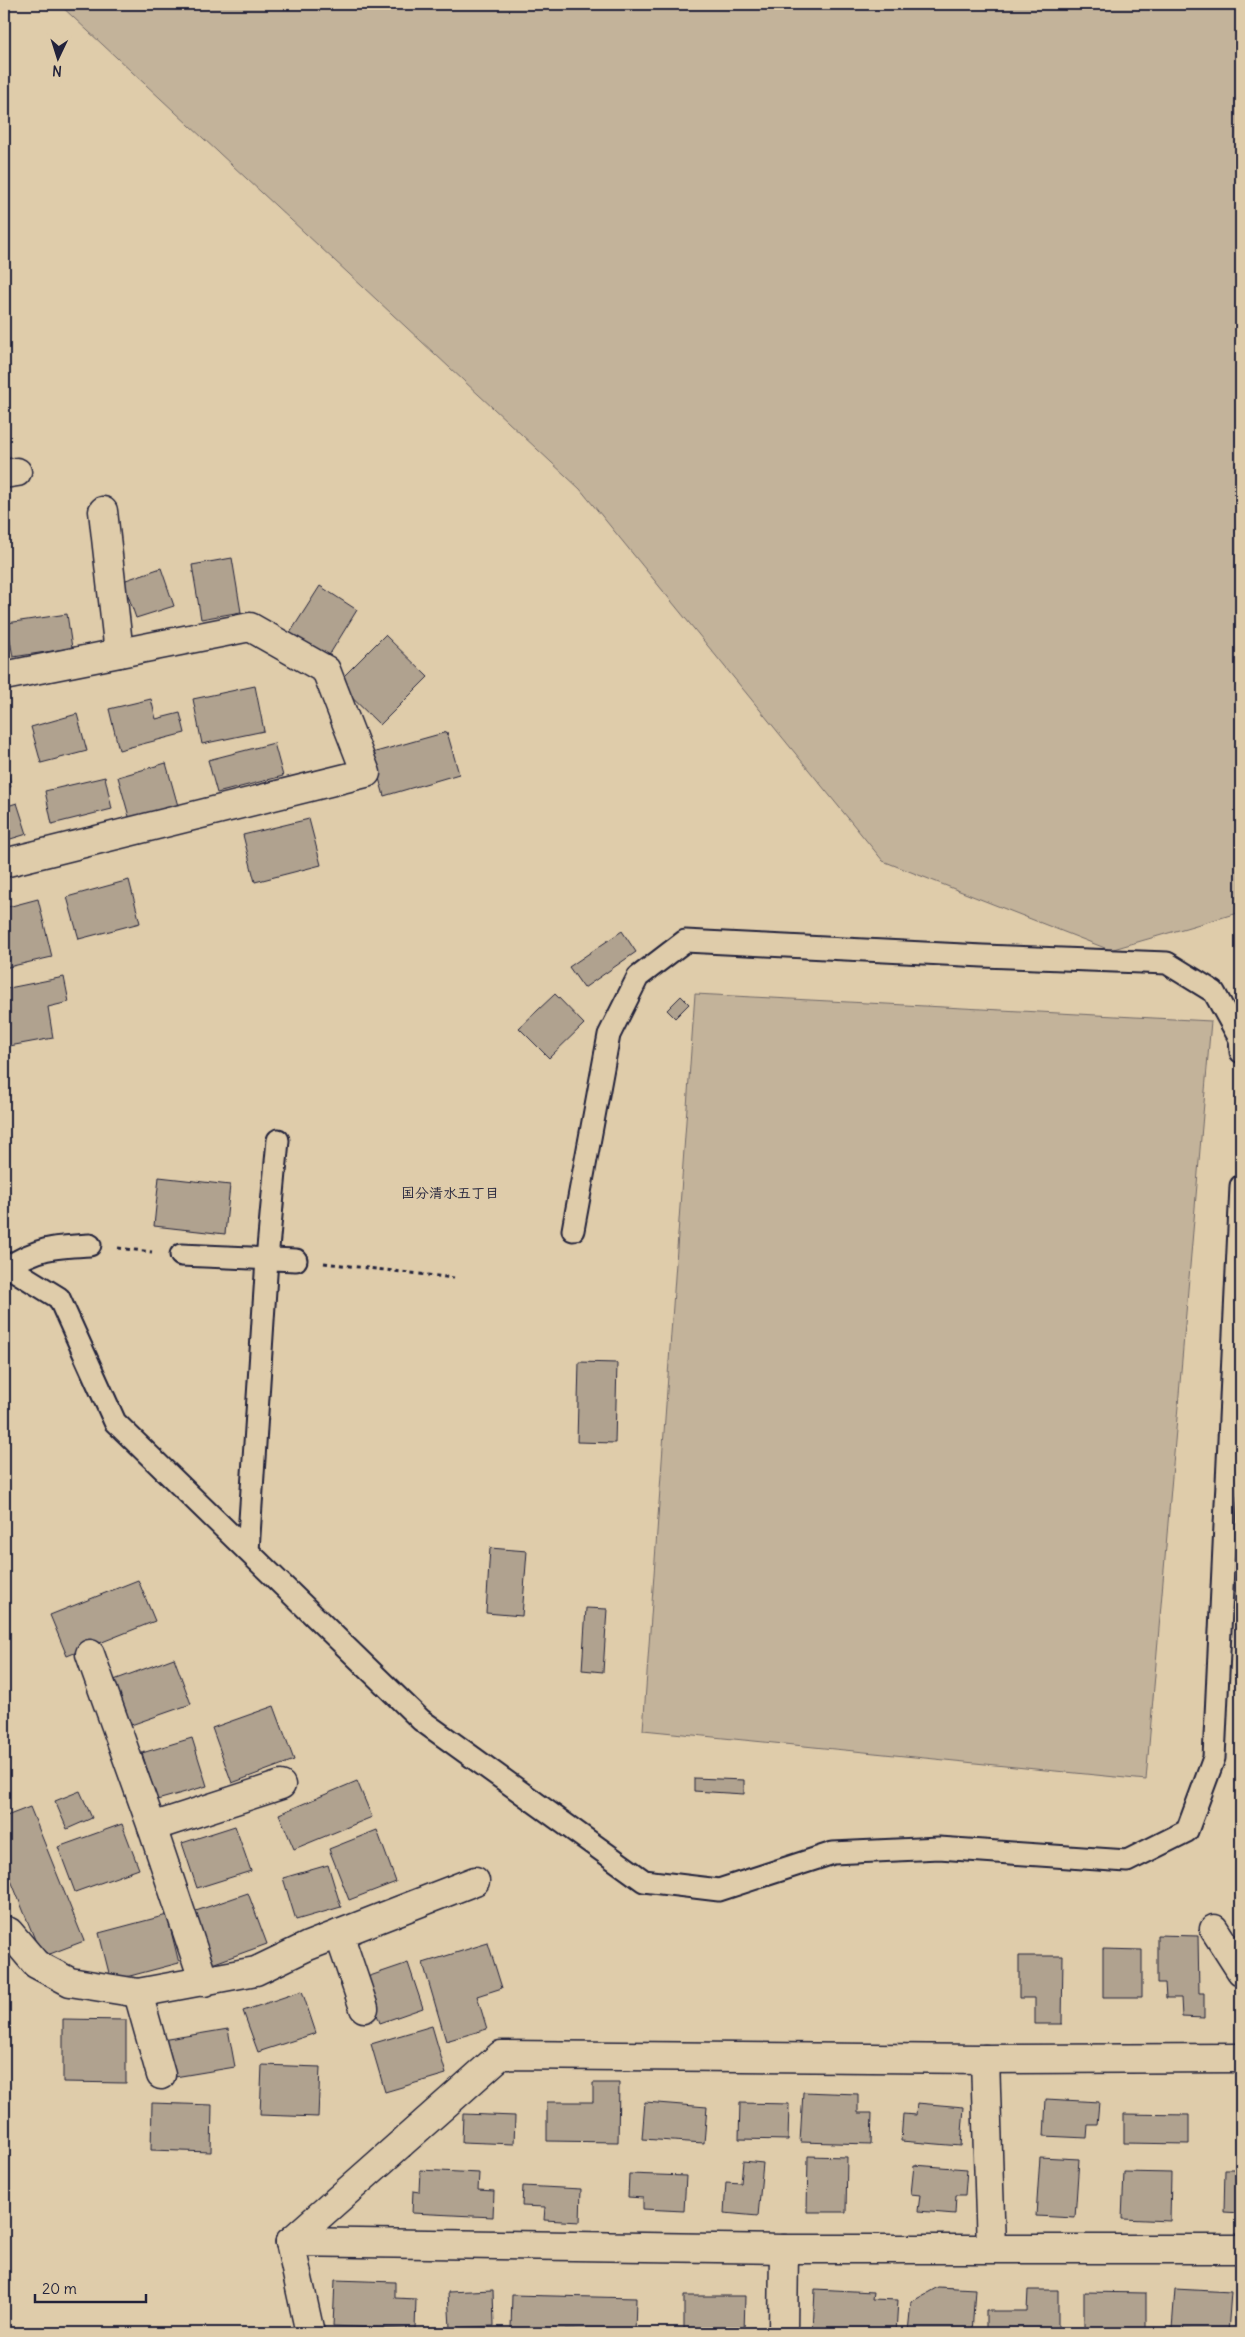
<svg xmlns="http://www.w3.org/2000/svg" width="1245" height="2337" viewBox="0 0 1245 2337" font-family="Delius,'Klee One',sans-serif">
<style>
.green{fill:#c3b39a;stroke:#726a6a}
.building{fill:#b0a28f;stroke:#22223b}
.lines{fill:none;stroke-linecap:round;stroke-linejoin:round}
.service-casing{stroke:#22223b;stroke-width:25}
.minor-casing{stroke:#22223b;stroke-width:31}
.path{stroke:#22223b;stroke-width:3;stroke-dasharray:4 4;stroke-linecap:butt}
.service{stroke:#dfccaa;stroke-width:21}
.minor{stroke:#dfccaa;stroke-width:28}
.labels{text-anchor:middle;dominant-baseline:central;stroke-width:4;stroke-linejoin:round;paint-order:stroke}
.neighbourhood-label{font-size:14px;font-weight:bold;fill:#22223b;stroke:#dfccaa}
</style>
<rect width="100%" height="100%" fill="#dfccaa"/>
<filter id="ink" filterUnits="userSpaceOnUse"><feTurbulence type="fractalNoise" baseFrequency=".02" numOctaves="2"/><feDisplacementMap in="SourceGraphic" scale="10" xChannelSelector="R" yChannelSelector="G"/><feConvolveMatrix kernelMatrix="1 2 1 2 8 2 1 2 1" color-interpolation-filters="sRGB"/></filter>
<g filter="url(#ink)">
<g class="green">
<path d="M59,4h1182v908l-131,38 -227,-89 -303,-372z"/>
<path d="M695,994l516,27 -65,759 -503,-50z"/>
</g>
<g class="building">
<path d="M232,558l9,54 -40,7 -9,-54z"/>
<path d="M161,568l13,38 -38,12 -13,-37z"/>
<path d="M320,586l37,24 -29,47 -38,-24z"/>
<path d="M67,614l5,34 -59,9 -6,-34z"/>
<path d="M385,635l43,42 -48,48 -43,-42z"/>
<path d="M255,686l9,45 -62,13 -9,-45z"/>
<path d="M151,699l5,20 24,-6 5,20 -66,17 -10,-41z"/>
<path d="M77,714l10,37 -46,12 -10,-36z"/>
<path d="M447,732l12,42 -75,22 -12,-43z"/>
<path d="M274,743l9,33 -66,17 -9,-33z"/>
<path d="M4,745l7,42 -7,1z"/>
<path d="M166,763l12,43 -48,14 -12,-43z"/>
<path d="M105,777l7,32 -60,15 -7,-33z"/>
<path d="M17,803l10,31 -23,7v-34z"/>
<path d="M309,819l12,46 -66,17 -12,-47z"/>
<path d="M129,880l11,43 -61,16 -12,-42z"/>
<path d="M38,899l14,58 -48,11v-60z"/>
<path d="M622,931l14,21 -52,36 -15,-21z"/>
<path d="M64,977l5,25 -21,5 5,31 -49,9v-58z"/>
<path d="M555,994l29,30 -35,34 -30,-30z"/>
<path d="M681,996l8,8 -14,14 -8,-8z"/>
<path d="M159,1177l71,8 -5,49 -71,-8z"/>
<path d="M579,1362l38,1 -2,80 -38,-1z"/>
<path d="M490,1548l37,3 -5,65 -36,-3z"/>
<path d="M138,1580l17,41 -88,35 -17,-41z"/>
<path d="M586,1608l21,1 -4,63 -21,-2z"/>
<path d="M174,1658l17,46 -60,21 -17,-45z"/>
<path d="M274,1706l20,54 -62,23 -20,-55z"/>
<path d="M192,1738l15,48 -50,14 -15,-47z"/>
<path d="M694,1778l50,2v14l-50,-3z"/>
<path d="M357,1781l15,36 -78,32 -15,-35z"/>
<path d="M80,1791l12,27 -25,11 -12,-28z"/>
<path d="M30,1807l54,134 -42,16 -38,-94v-46z"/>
<path d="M122,1824l17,45 -64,23 -17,-45z"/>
<path d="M235,1826l16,45 -54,17 -15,-45z"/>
<path d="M377,1830l19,52 -47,18 -20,-51z"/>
<path d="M328,1865l13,42 -45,13 -13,-42z"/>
<path d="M248,1893l19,51 -55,20 -19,-52z"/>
<path d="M167,1915l12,48 -68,18 -12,-48z"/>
<path d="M1157,1935l41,1 1,57h5v25l-22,-1 -1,-19h-15l-1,-15h-8z"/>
<path d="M488,1943l14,45 -25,8 10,33 -41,12 -23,-78z"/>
<path d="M1103,1949l39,1v47h-39z"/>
<path d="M1019,1956h44l-1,68h-27v-26h-16z"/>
<path d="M408,1963l15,45 -43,15 -16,-45z"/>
<path d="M302,1991l14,42 -58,19 -15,-41z"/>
<path d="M63,2019l63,1v63l-63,-1z"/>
<path d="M432,2026l14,48 -61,18 -14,-48z"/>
<path d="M228,2029l7,38 -66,11 -7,-38z"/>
<path d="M262,2065l58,2 -2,50 -58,-2z"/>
<path d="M593,2083h26l-1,59 -71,-1v-39h46z"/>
<path d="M803,2092l55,2v19h14l-1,31 -71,-2z"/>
<path d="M1046,2099l53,3 -2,23h-9l-1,13 -43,-2z"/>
<path d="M645,2102l62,5 -3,36 -62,-4z"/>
<path d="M152,2103l60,2 -1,47 -60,-2z"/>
<path d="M740,2103l49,1 -1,36 -49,-1z"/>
<path d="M917,2103l47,4 -3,39 -60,-5 2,-27 13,1z"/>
<path d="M463,2114l52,2 -1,28 -52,-2z"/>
<path d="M1124,2114l65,1v29l-65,-1z"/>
<path d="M808,2156l39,1 -1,55h-39z"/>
<path d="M1040,2157l39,2 -4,59 -39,-2z"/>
<path d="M743,2161l20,2 -5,53 -34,-3 2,-31 15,1z"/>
<path d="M914,2165l53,4 -2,26h-9l-1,19 -37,-3 2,-16 -9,-1z"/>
<path d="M1225,2169h16v44l-17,-1z"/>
<path d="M420,2170l59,3 -1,17 16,1 -1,26 -81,-4 1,-22 6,1z"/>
<path d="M1124,2172l47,1 -1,48 -48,-2z"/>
<path d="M629,2174l57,2 -2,35 -41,-2v-11l-15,-1z"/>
<path d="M523,2186l58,3 -1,33 -36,-2 1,-13 -23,-1z"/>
<path d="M335,2280l60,2v16l21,1 -1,31 -82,-4z"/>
<path d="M938,2287l37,2 -3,44 -64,-1 3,-30z"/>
<path d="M815,2289l58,3 -1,7 26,1 -2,33h-83z"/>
<path d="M1175,2289l56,3 -3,41 -56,-4z"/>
<path d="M493,2290l1,36 -44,2 -2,-36z"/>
<path d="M1028,2290h30v42h-72v-21h41z"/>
<path d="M1084,2292l62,1v40h-62z"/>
<path d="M512,2295l124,3 -1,35 -124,-4z"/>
<path d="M684,2296h61l-1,37h-60z"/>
</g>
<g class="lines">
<g class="service-casing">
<g id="service">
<path d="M573,1230l36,-195 29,-58 47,-36 298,15 184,7 47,29 26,47 1,13"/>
<path d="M181,1255l115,5"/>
<path d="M4,1264l55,34 56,124 306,298 223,161 75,9 114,-37 106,-5 188,13 60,-30 27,-73 27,-572"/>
<path d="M8,1267c31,-20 47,-20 82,-22"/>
<path d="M248,1551l19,-292 11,-119"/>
</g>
</g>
<g class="minor-casing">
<g id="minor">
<path d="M4,474l13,-2"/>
<path d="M103,511l16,142"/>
<path d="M4,676l246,-49 76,43 40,103 -362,90"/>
<path d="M90,1654l62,173 52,155"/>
<path d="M152,1827l129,-42"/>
<path d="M1214,1929l27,42"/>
<path d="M4,1930l5,2 27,32 34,18 68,11 118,-22 52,-25 167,-65"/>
<path d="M339,1934l25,74"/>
<path d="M138,1993l23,82"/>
<path d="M985,2059l6,189"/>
<path d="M290,2242l211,-187 484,4 256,-1"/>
<path d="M290,2242l494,7h457"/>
<path d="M290,2242l20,91"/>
<path d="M783,2333l1,-84"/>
</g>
</g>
<g class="path">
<path d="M118,1248l34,4"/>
<path d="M324,1263l130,15"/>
</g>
<use href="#service" class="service"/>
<use href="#minor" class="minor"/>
</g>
</g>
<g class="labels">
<g class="neighbourhood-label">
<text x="450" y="1193">国分清水五丁目</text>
</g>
</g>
<rect width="1245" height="2337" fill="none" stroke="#dfccaa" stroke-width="20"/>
<rect x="10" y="10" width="1225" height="2317" fill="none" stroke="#22223b" stroke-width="2" filter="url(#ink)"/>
<g transform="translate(58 58) rotate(184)" stroke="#dfccaa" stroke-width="4" paint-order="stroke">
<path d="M0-4L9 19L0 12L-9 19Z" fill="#22223b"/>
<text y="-8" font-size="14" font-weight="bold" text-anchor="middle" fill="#22223b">N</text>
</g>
<path d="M35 2294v8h111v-8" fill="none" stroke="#22223b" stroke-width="2.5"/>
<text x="42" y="2294" font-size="15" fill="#22223b" stroke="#dfccaa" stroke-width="4" paint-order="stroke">20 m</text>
</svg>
